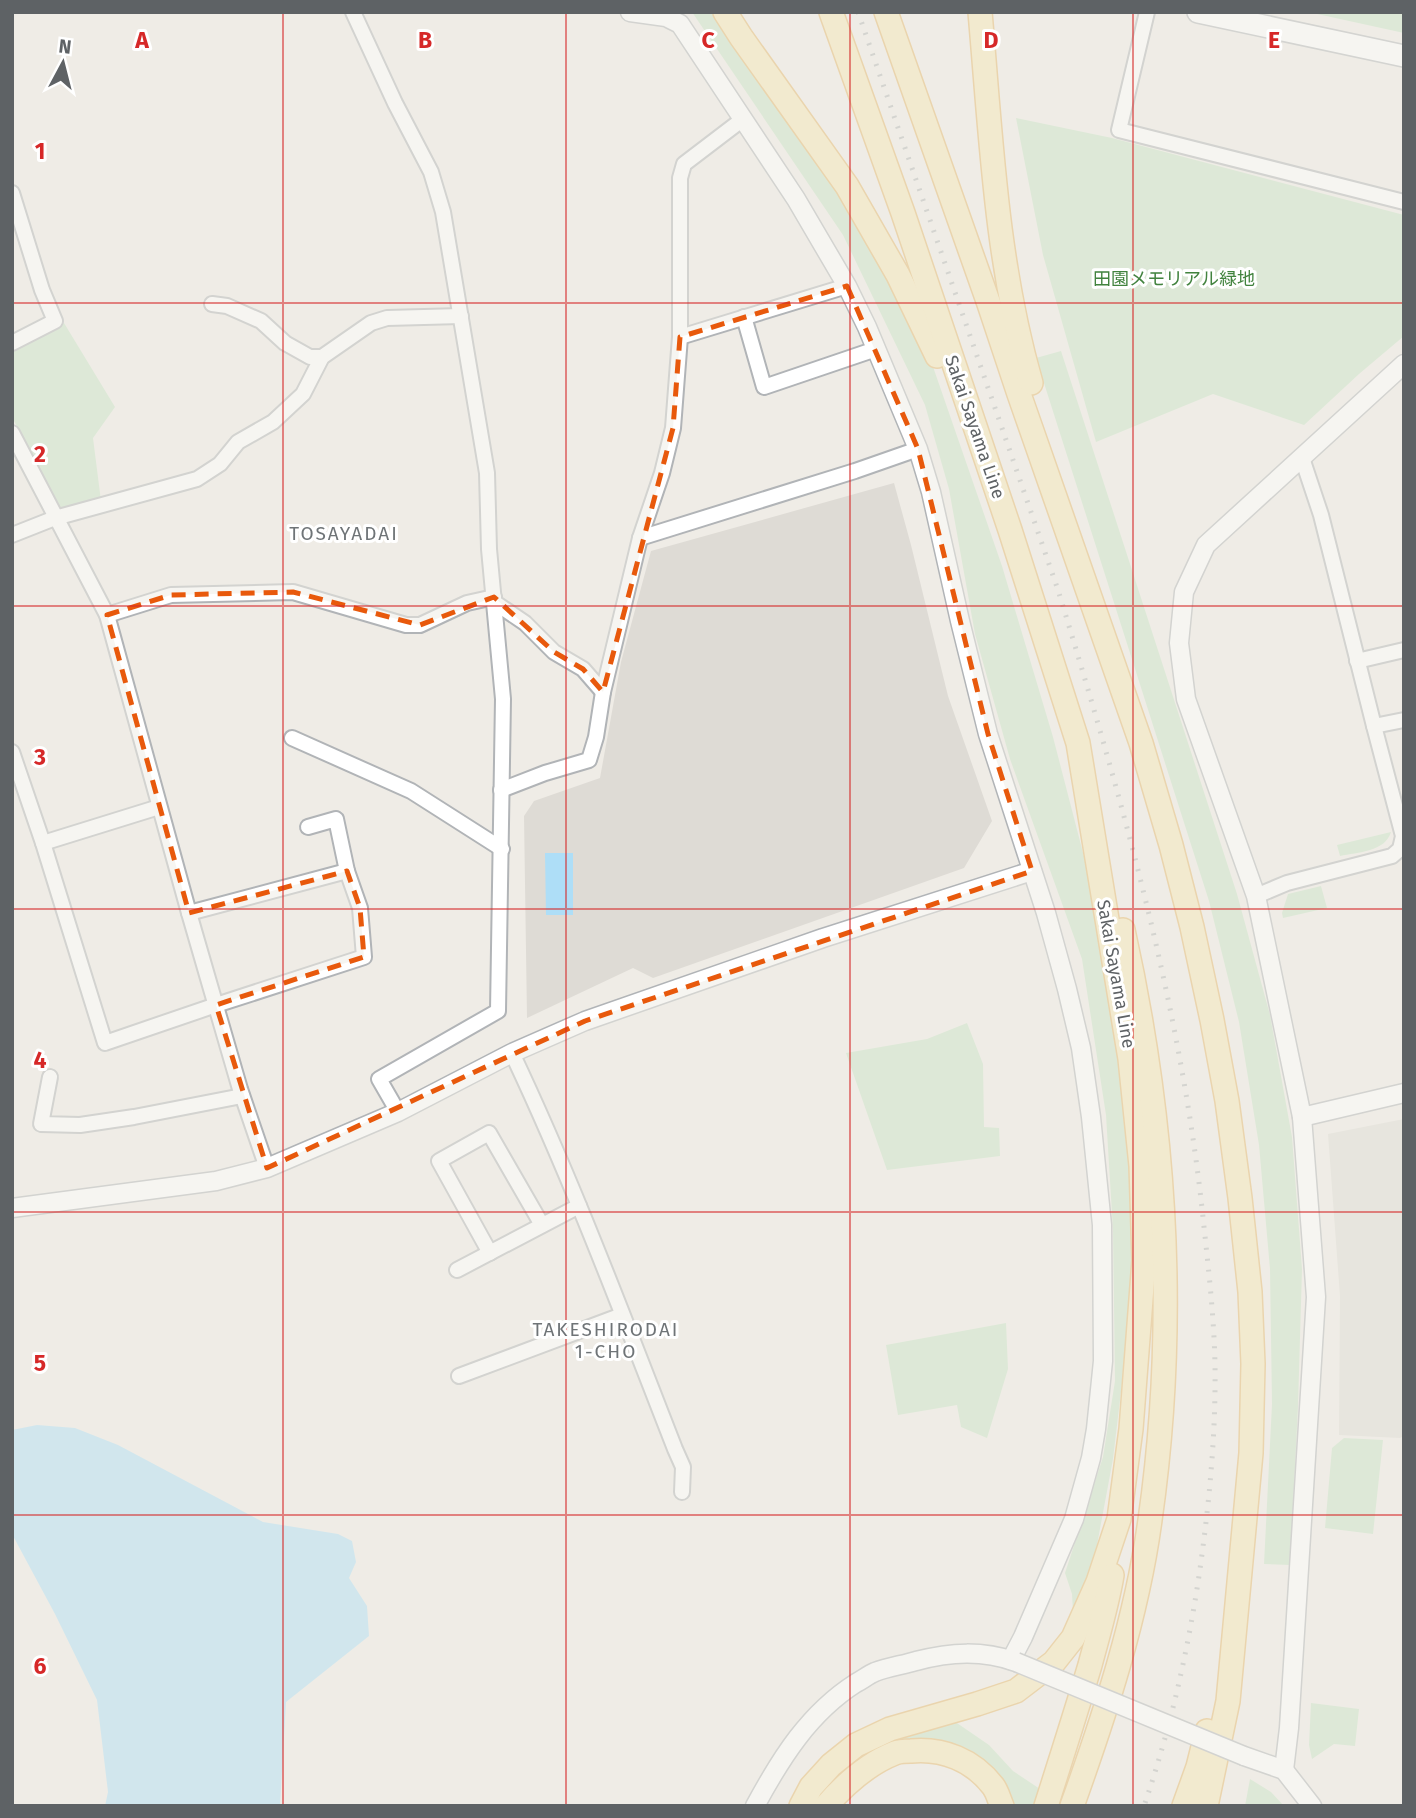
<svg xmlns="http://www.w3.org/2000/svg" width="1416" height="1818" viewBox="0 0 1416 1818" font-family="'Fira Sans','Noto Sans JP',sans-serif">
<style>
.education{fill:#dedbd5}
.green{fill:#c8e3c6}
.water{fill:#aedef7}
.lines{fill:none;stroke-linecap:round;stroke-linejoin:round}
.minor-casing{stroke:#b1b4b7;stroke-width:18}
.tertiary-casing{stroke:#b1b4b7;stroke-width:21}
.secondary-casing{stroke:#b3b6b9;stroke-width:24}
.primary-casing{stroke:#e4b76a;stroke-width:26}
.minor{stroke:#fff;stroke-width:14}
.tertiary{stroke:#fff;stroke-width:18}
.secondary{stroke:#fff;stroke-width:21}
.primary{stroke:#f7e6b3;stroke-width:23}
.rail{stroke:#b4b5b5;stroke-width:5;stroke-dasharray:2 9;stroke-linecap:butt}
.tertiary-bridge-casing{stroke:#b1b4b7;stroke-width:21;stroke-linecap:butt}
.tertiary-bridge{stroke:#fff;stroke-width:18}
.marked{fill:none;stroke:#e8590c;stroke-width:5;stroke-dasharray:14 9;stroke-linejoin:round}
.grid{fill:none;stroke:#d62828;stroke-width:2;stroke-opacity:0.55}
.labels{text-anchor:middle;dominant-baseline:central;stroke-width:6;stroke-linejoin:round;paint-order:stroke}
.park-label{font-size:18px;fill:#42833f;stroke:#fff}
.street-label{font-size:18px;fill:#5e6265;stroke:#fff}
.neighbourhood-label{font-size:19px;letter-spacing:2px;fill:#6f7477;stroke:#fff}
.grid-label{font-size:23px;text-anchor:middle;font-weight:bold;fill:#d62828;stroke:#fff;stroke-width:6;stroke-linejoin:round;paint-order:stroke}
</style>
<rect width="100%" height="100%" fill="#efece6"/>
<g class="education">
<path d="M894,483l17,62 37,151 44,125 -28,47 -311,110 -20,-10 -106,50 -3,-202 10,-15 66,-23 21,-116 30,-111z"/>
<path d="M1404,1119v317l-4,2 -61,-3 1,-139 -12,-162z"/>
</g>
<g class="green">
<path d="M692,12h26l143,214 69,132 72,208 51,171 35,135 24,129 23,230 -6,93 -16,135 -19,102 -11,40 -10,11 -1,-18 -7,-21 38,-116 12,-76 -2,-151 -7,-115 -24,-156 -72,-200 -35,-125 -26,-145 -24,-84 -82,-170z"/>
<path d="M1308,12h96v21z"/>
<path d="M1016,118l96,20 292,77v121l-45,38 -55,51 -91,-31 -117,48 -53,-187z"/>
<path d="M64,323l51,84 -22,31 8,63 -33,10 -11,-5 -45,-89v-67z"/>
<path d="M1061,351l176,543 33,121 22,122 10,132 -4,138 -8,158 -26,-1 8,-160 -2,-135 -11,-124 -20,-123 -30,-121 -173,-543z"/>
<path d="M1391,832c-6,20 -33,20 -51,24l-3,-11z"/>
<path d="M1321,886l6,22 -44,10 -1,-5 6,-19z"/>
<path d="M967,1023l16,41 1,63 15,1 1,28 -113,14 -41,-117 81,-14z"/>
<path d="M1006,1323l2,46 -21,69 -26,-11 -4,-22 -59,10 -12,-70z"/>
<path d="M1344,1438l39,2 -10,94 -48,-6 7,-80z"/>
<path d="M1311,1703l48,6 -4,37 -21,-2 -22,15 -3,-14z"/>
<path d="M954,1721l35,24 24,26 30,20 -6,15h-26l-50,-57 -33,-10h-22l-20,7 -5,-5z"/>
<path d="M1250,1779l21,13 13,14h-39z"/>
</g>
<g class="water">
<path d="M545,853h28v62h-27z"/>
<path d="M37,1425l38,3 43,17 145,77 75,12 14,7 4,21 -7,16 18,28 2,30 -83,66 -6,104h-175l3,-14 -11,-92 -42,-86 -43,-80v-104z"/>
</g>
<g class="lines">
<g class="minor-casing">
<g id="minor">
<path d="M353,12l42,91 36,69 12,40 44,261 2,76 14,150 -5,312 -119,68 19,33"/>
<path d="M1147,12l-28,118 285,72"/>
<path d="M12,193l30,97 13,31 -43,22"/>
<path d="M212,304l15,2 34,15 24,22 25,14h12"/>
<path d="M744,317l20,70 112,-38"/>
<path d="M680,337l167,-51"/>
<path d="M12,433l95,182 82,298 51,176 27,79"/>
<path d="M12,535l43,-17 142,-39 23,-15 18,-22 35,-20 30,-28 19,-37 49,-34 16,-5 74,-2"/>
<path d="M640,538l215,-67 63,-22"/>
<path d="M494,602l31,21 29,29 29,17 20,23"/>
<path d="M107,615l64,-20 122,-3 113,33h14l47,-22 27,-6"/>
<path d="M1357,661l47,-11"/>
<path d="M1374,726l30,-6"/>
<path d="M292,738l119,53 91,58"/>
<path d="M12,752l31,91 62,200 111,-38 148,-48 -4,-49 -13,-37 -158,42"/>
<path d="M501,790l44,-17 44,-13 7,-23 7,-45 37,-154 22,-65 11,-45 7,-91v-159l4,-14 59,-45"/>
<path d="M308,827l28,-8 11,52"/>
<path d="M43,843l116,-36"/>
<path d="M1256,896l31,-13 105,-27 8,-7 3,-13 -29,-110 -53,-211 -19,-57"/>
<path d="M512,1053c61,129 111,263 163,396l8,18 -1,25"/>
<path d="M50,1077l-9,47 39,1 54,-8 108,-21"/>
<path d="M490,1253l-51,-92 50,-28 53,92"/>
<path d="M457,1270l122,-64"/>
<path d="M459,1376l163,-61"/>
</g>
</g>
<g class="tertiary-casing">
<g id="tertiary">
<path d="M630,12l36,5 14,7 116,175 51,87 20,41 51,122 13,43 29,129 28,113 58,179 21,76 14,59 10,69 11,108 1,136 -7,68 -5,29 -17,61 -51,118 -12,23"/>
<path d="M1302,1117l102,-24"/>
<path d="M12,1208l204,-27 51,-13 131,-56 114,-59 73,-32 238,-83 209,-67"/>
<path d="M1244,1756l40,14 28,36"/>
<path d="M1284,1770l5,-42 27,-431 -14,-180 -46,-221 -70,-197 -7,-56 5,-51 22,-47 198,-181"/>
<path d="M755,1806c26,-48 54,-93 101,-123 6,-3 12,-8 19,-11 13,-5 28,-7 41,-11 35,-9 66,-11 100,1"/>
</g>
</g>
<g class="secondary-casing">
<path id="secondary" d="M1198,12l206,44"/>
</g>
<g class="primary-casing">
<g id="primary">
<path d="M725,12l16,25 106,149 51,89 39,81"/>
<path d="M886,12l103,292 30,90 122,349 30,102 21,82 20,93 15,81 13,97 10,94 3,72 -2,89 -23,248 -22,105"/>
<path d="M980,12c11,125 16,250 51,371"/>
<path d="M801,1806l10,-19 20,-22 25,-20 34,-16 87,-25 39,-13 38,-29 19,-24 25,-56 21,-63 12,-90 13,-169 -3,-94 -11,-107 -52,-316 -68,-213 -107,-317 -72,-201"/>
<path d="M826,1806c19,-22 41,-42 69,-53 5,-2 11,-2 16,-2 32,-3 62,9 82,35 4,5 6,13 9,20"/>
<path d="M1046,1806c15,-47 30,-94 44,-141 8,-30 17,-60 22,-90"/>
<path d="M1072,1806c33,-92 65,-189 78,-286 28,-197 16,-396 -27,-590"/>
<path d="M1184,1806l14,-39 9,-36"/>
</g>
</g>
<use href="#minor" class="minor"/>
<use href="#tertiary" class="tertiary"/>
<use href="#secondary" class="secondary"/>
<use href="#primary" class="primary"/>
<path class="rail" d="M858,12l200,578c64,209 124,419 146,637 5,46 10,91 11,137 1,71 -6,142 -16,212 -12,79 -29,154 -55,230"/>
<g class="tertiary-bridge-casing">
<path id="tertiary-bridge" d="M1016,1662l228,94"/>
</g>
<use href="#tertiary-bridge" class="tertiary-bridge"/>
</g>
<path d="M0 0H1416V1818H0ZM847,286l71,163 70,285 44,137 -447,150 -318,147 -51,-163 148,-48 -4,-49 -13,-37 -158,42 -82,-298 64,-20 122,-3 127,33 74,-28 60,55 29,17 20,23 70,-264 7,-91z" fill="#efece6" fill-opacity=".55" fill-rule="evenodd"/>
<path class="marked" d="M847,286l71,163 70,285 44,137 -447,150 -318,147 -51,-163 148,-48 -4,-49 -13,-37 -158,42 -82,-298 64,-20 122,-3 127,33 74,-28 60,55 29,17 20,23 70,-264 7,-91z"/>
<path class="grid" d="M283,12v1794M566,12v1794M850,12v1794M1133,12v1794M12,303h1392M12,606h1392M12,909h1392M12,1212h1392M12,1515h1392"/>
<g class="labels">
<g class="park-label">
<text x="1174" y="279">田園メモリアル緑地</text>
</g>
<g class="street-label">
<text transform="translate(975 427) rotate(71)">Sakai Sayama Line</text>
<text transform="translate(1116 974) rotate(80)">Sakai Sayama Line</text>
</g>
<g class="neighbourhood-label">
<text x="344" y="533">TOSAYADAI</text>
<text x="606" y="1329">TAKESHIRODAI<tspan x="606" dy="22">1-CHO</tspan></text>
</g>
</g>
<g class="grid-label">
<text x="142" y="48">A</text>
<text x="425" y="48">B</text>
<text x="708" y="48">C</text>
<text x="991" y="48">D</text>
<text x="1274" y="48">E</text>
<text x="40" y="159">1</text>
<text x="40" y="462">2</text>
<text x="40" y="765">3</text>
<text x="40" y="1068">4</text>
<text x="40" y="1371">5</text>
<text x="40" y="1674">6</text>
</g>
<rect width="1416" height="1818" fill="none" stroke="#5e6265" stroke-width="28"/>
<g transform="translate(63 63) rotate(7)" stroke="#ffffff" stroke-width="5" paint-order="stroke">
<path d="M0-5L12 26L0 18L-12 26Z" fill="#5e6265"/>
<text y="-10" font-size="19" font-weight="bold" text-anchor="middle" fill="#5e6265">N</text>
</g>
</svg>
